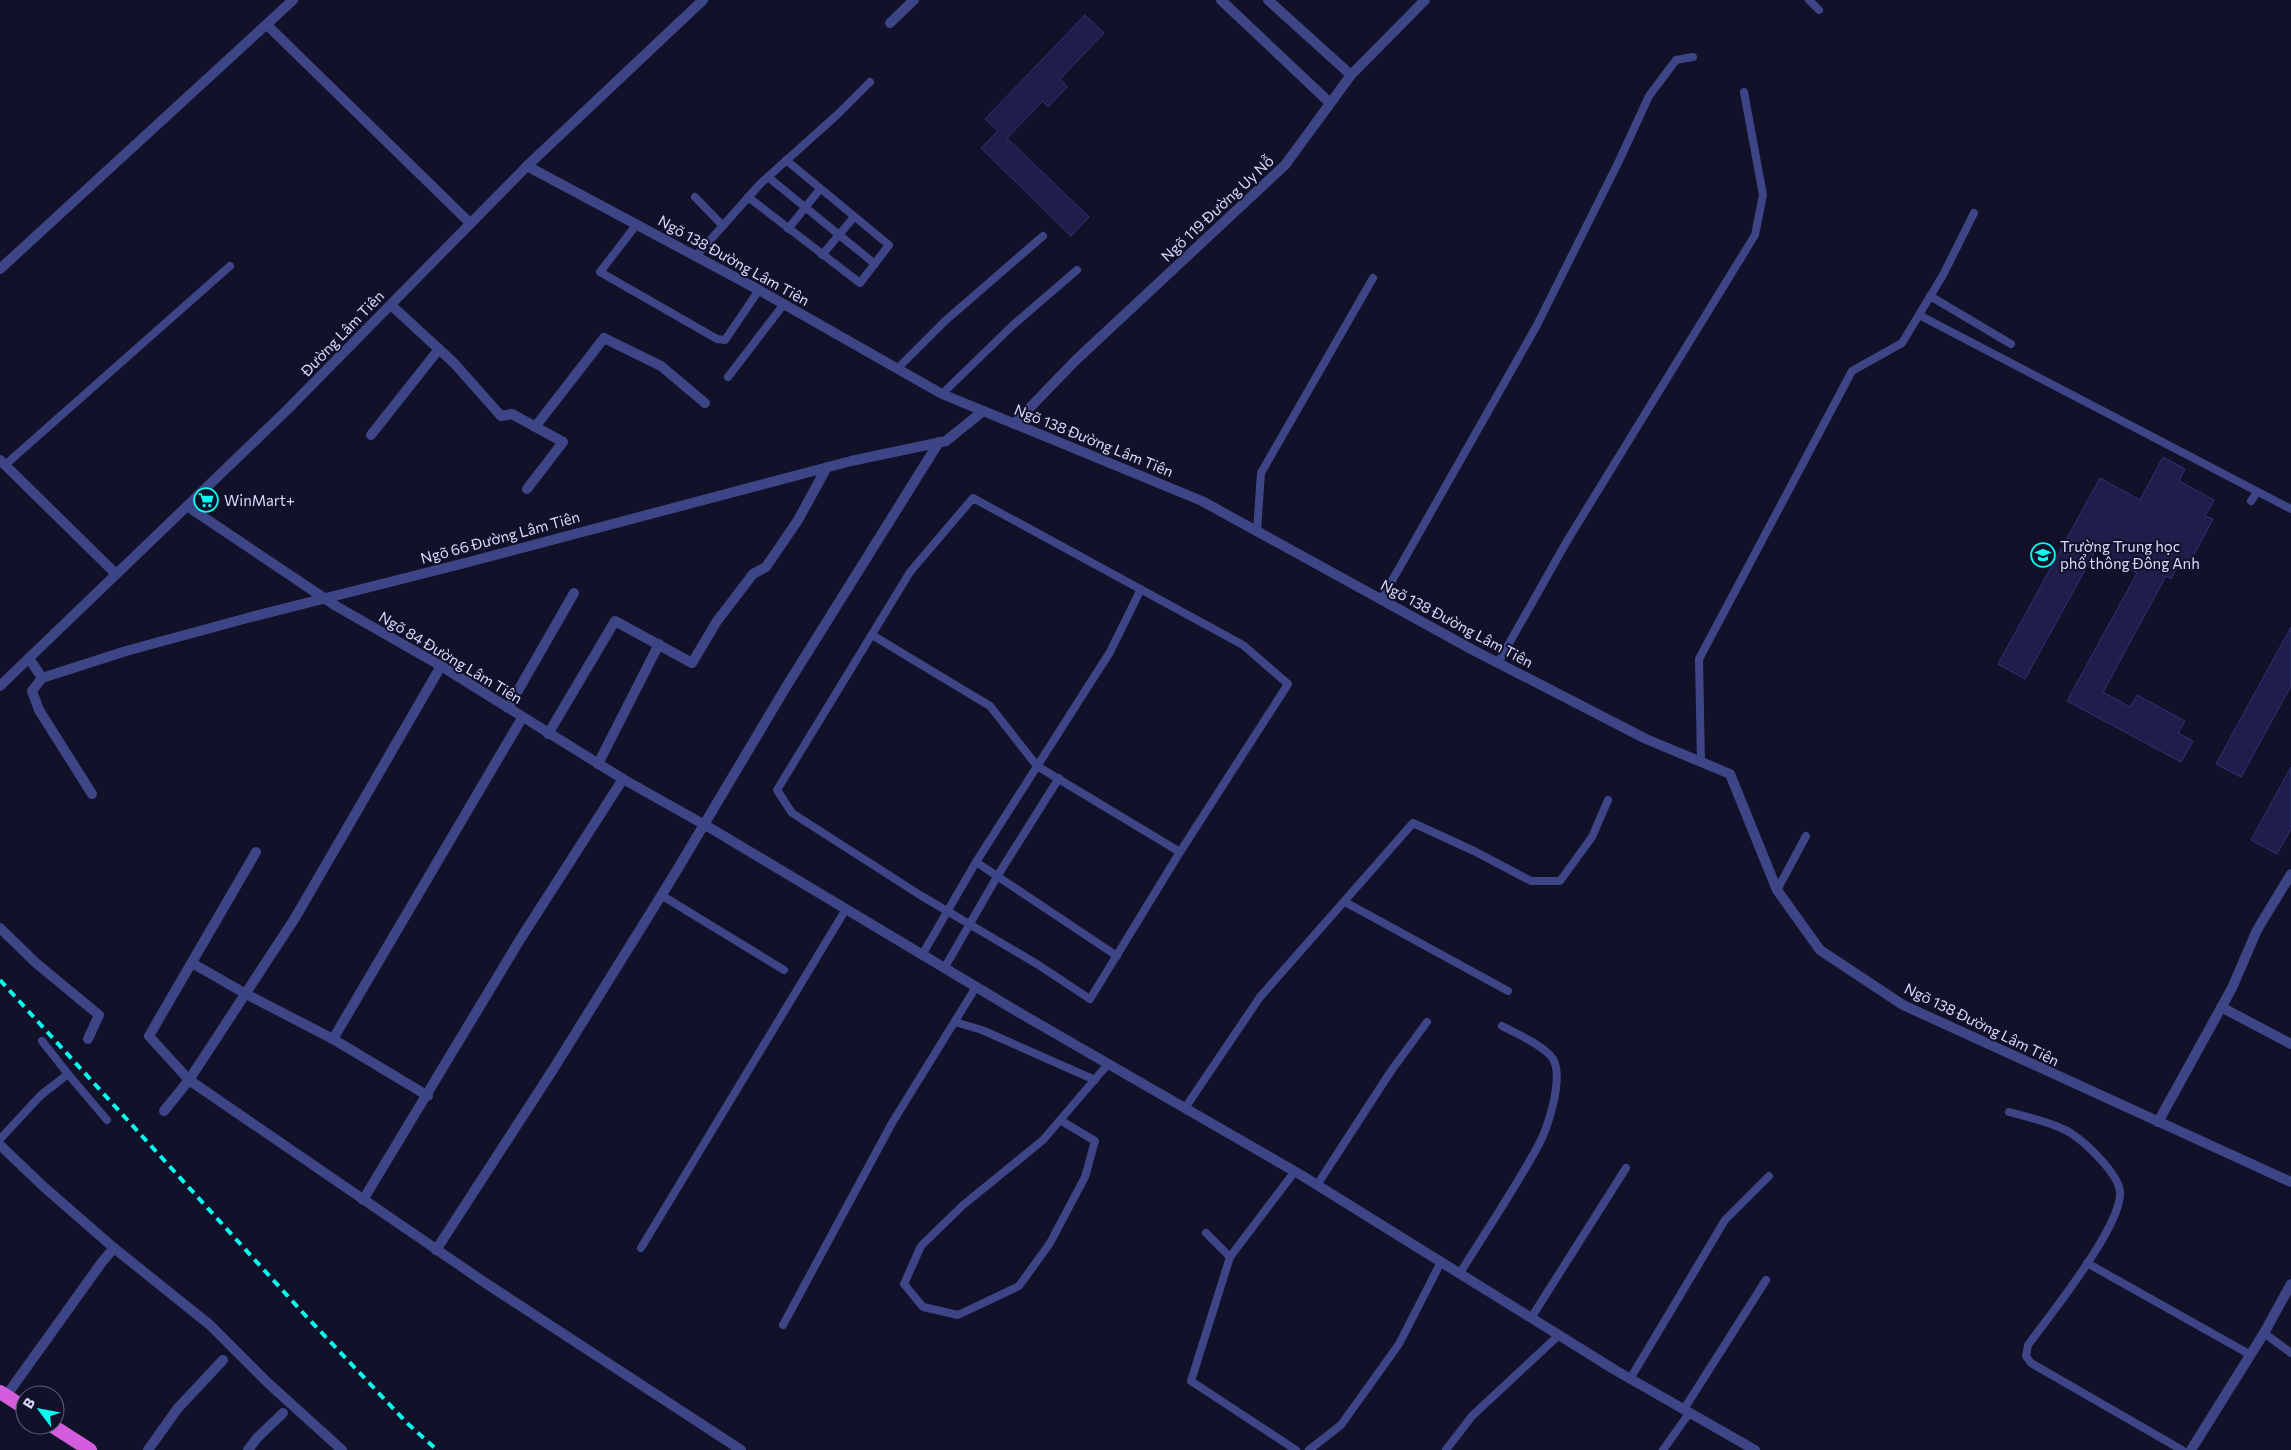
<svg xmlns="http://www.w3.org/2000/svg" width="2291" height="1450" viewBox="0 0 2291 1450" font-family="Commissioner,sans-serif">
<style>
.building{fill:#1f1d49;stroke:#333075}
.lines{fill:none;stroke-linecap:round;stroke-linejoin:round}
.service{stroke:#3d4586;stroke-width:8}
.minor{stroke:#3d4586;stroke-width:10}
.tertiary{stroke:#3d4586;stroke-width:10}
.trunk{stroke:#d45dde;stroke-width:14}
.rail{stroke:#0afaee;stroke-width:4;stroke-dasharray:8 6;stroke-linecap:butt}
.labels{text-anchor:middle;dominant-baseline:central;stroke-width:4;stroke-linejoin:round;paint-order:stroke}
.street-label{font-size:15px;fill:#d9dbfe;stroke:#111129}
.poi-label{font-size:15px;fill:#d9dbfe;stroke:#111129;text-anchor:start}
</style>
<rect width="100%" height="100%" fill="#111129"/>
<g class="building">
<path d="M1085,15l19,18 -44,46 7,8 -19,20 -5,-6 -36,37 82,79 -18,19 -90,-88 17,-17 -13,-12z"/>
<path d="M2163,457l22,12 -6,12 35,19 -9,16 8,3 -25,47 -8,-4 -9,17 -5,-3 -63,116 27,15 7,-12 48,26 -7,12 15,8 -12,21 -114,-61 70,-128 -41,-23 -71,129 -27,-15 102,-186 40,22z"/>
<path d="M2291,627v59l-50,91 -25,-13z"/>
<path d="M2291,767v62l-14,25 -26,-14z"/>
</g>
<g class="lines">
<g class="service">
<path d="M1809,0l10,10"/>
<path d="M768,177l107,87"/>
<path d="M695,197l28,29"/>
<path d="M748,197l112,86 29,-38 -103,-85"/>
<path d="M637,224l-37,48 117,67 8,1 34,-50"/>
<path d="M788,229l32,-40"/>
<path d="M822,255l32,-38"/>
<path d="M696,256l64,-72 78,-70 32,-32"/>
<path d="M1930,296l81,48"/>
<path d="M1919,315l372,194"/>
<path d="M897,369l48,-48 98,-85"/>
<path d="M728,377l56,-73"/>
<path d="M942,394l71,-69 64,-55"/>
<path d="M5,465l225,-199"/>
<path d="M973,498l270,147 45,39 -108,168 -90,147 -53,-35 -117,-69 -128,-82 -15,-23 133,-218z"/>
<path d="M2251,501l6,-9"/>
<path d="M1257,531l4,-58 112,-195"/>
<path d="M1381,600l155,-273 83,-166 30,-65 27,-36 17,-3"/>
<path d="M872,635l118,71 47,60 143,86"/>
<path d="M1498,663l69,-122 188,-306 8,-40 -19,-103"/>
<path d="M1701,762l-2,-103 153,-288 50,-28 41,-68 31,-62"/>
<path d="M976,862l141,94"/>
<path d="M1777,890l29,-54"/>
<path d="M661,895l123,75"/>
<path d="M1345,902l163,89"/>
<path d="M922,955l54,-93 134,-210 31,-63"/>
<path d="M945,967l53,-92 61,-97"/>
<path d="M955,1022l27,8 113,50"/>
<path d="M42,1041l26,33"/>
<path d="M1185,1108l75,-111 153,-174 61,28 57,30h29l32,-44 16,-37"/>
<path d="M2009,1112c18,5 37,9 54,17 17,7 57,45 57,64 1,34 -70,122 -92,152l-2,11 5,7 151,87"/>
<path d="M1060,1120l35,21 -10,36 -35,66 -31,43 -61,29 -35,-8 -19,-23 17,-38 41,-40 81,-66 65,-76"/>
<path d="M0,1139l41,-44 27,-21 39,46"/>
<path d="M1295,1171l-65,86 -39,124 105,69"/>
<path d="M1317,1185l74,-114 36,-49"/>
<path d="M1206,1233l24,24"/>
<path d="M641,1248l205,-339"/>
<path d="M2087,1263l162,91"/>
<path d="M1460,1273c26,-42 54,-83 78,-127 10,-18 26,-68 15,-87 -8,-13 -38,-26 -51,-33"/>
<path d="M1531,1318l95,-150"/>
<path d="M783,1325l109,-202 84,-136"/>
<path d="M2264,1333l27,20"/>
<path d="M1630,1379l95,-159 44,-44"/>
<path d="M1684,1409l82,-129"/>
<path d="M1309,1450l32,-25 58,-81 42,-82"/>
<path d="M1446,1450l26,-34 87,-81"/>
<path d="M1663,1450l27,-38"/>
</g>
<g class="minor">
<path d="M1221,0l109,103"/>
<path d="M1268,0l83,75"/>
<path d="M890,23l24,-23"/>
<path d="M267,25l203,198"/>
<path d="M527,166l232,124 183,104 260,107 271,149 173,89 84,35 47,116 43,60 83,55 388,177"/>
<path d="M0,269l293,-269"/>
<path d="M391,305l63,58 47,53 11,-2 51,28 -36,47"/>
<path d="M1014,424l62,-64 209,-195 66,-90 74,-75"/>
<path d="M535,427l69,-89 57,28 44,37"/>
<path d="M371,435l68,-86"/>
<path d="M0,460l116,114"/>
<path d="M187,506l149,100 105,60 182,113 89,50 313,187 276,159 314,195 140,80"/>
<path d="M29,658l13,20 84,-27 125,-34 214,-54 386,-102 95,-20 37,-30"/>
<path d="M42,678l-10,13 7,19 53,84"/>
<path d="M508,708l66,-115"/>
<path d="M548,734l67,-113 77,42 25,-42 36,-47 13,-7 32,-47 29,-53"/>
<path d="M598,764l61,-120"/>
<path d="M256,852l-107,184 40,44 298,204 254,166"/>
<path d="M0,928l36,35 63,52 -11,24"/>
<path d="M192,963l54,31 87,45 95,57"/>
<path d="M2221,1007l70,37"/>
<path d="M333,1039l189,-321"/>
<path d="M164,1111l25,-31 106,-162 146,-252"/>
<path d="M2158,1122l74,-134 25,-58 34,-56"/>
<path d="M0,1145l44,42 70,61 96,77 58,58 74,67"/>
<path d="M363,1200l158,-262 102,-159"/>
<path d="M436,1250l118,-182 120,-193 112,-188 153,-245"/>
<path d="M6,1396l96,-134 12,-14"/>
<path d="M148,1450l30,-42 45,-48"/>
<path d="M248,1450l9,-12 26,-25"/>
<path d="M2191,1450l73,-117 27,-49"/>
</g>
<path class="tertiary" d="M0,686l287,-276 240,-244 176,-166"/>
<g class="trunk">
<path d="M0,1392l25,16"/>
<path d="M51,1425l39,25"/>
</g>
<path class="rail" d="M0,980l305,335 102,108 30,27"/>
</g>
<defs>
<g id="supermarket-ring" transform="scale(1.25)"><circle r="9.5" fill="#111129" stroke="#0afaee" stroke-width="1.5"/><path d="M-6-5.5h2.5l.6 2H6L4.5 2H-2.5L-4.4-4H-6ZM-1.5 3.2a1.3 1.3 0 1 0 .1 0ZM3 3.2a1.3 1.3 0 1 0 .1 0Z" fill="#0afaee"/></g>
<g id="school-ring" transform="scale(1.25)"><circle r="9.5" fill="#111129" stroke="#0afaee" stroke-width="1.5"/><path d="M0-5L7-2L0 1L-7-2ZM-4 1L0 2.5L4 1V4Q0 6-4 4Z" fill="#0afaee"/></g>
</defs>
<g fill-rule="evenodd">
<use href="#supermarket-ring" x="206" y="500"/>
<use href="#school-ring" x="2043" y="555"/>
</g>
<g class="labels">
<g class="street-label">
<text transform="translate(1217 208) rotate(-43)">Ngõ 119 Đường Uy Nỗ</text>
<text transform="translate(734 260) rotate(29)">Ngõ 138 Đường Lâm Tiên</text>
<text transform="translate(342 333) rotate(-46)">Đường Lâm Tiên</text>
<text transform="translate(1094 440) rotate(22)">Ngõ 138 Đường Lâm Tiên</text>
<text transform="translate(500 537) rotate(-15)">Ngõ 66 Đường Lâm Tiên</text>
<text transform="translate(1457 623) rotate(28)">Ngõ 138 Đường Lâm Tiên</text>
<text transform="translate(451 657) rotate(31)">Ngõ 84 Đường Lâm Tiên</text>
<text transform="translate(1982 1024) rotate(26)">Ngõ 138 Đường Lâm Tiên</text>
</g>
<g class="poi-label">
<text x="224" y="500">WinMart+</text>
<text x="2060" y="546">Trường Trung học<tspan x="2060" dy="17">phổ thông Đông Anh</tspan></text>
</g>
</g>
<g transform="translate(40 1410) rotate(302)"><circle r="24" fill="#111129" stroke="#61627e"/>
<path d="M0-4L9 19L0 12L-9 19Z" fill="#0afaee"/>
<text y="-8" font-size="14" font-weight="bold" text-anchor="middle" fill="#d9dbfe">B</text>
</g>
</svg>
